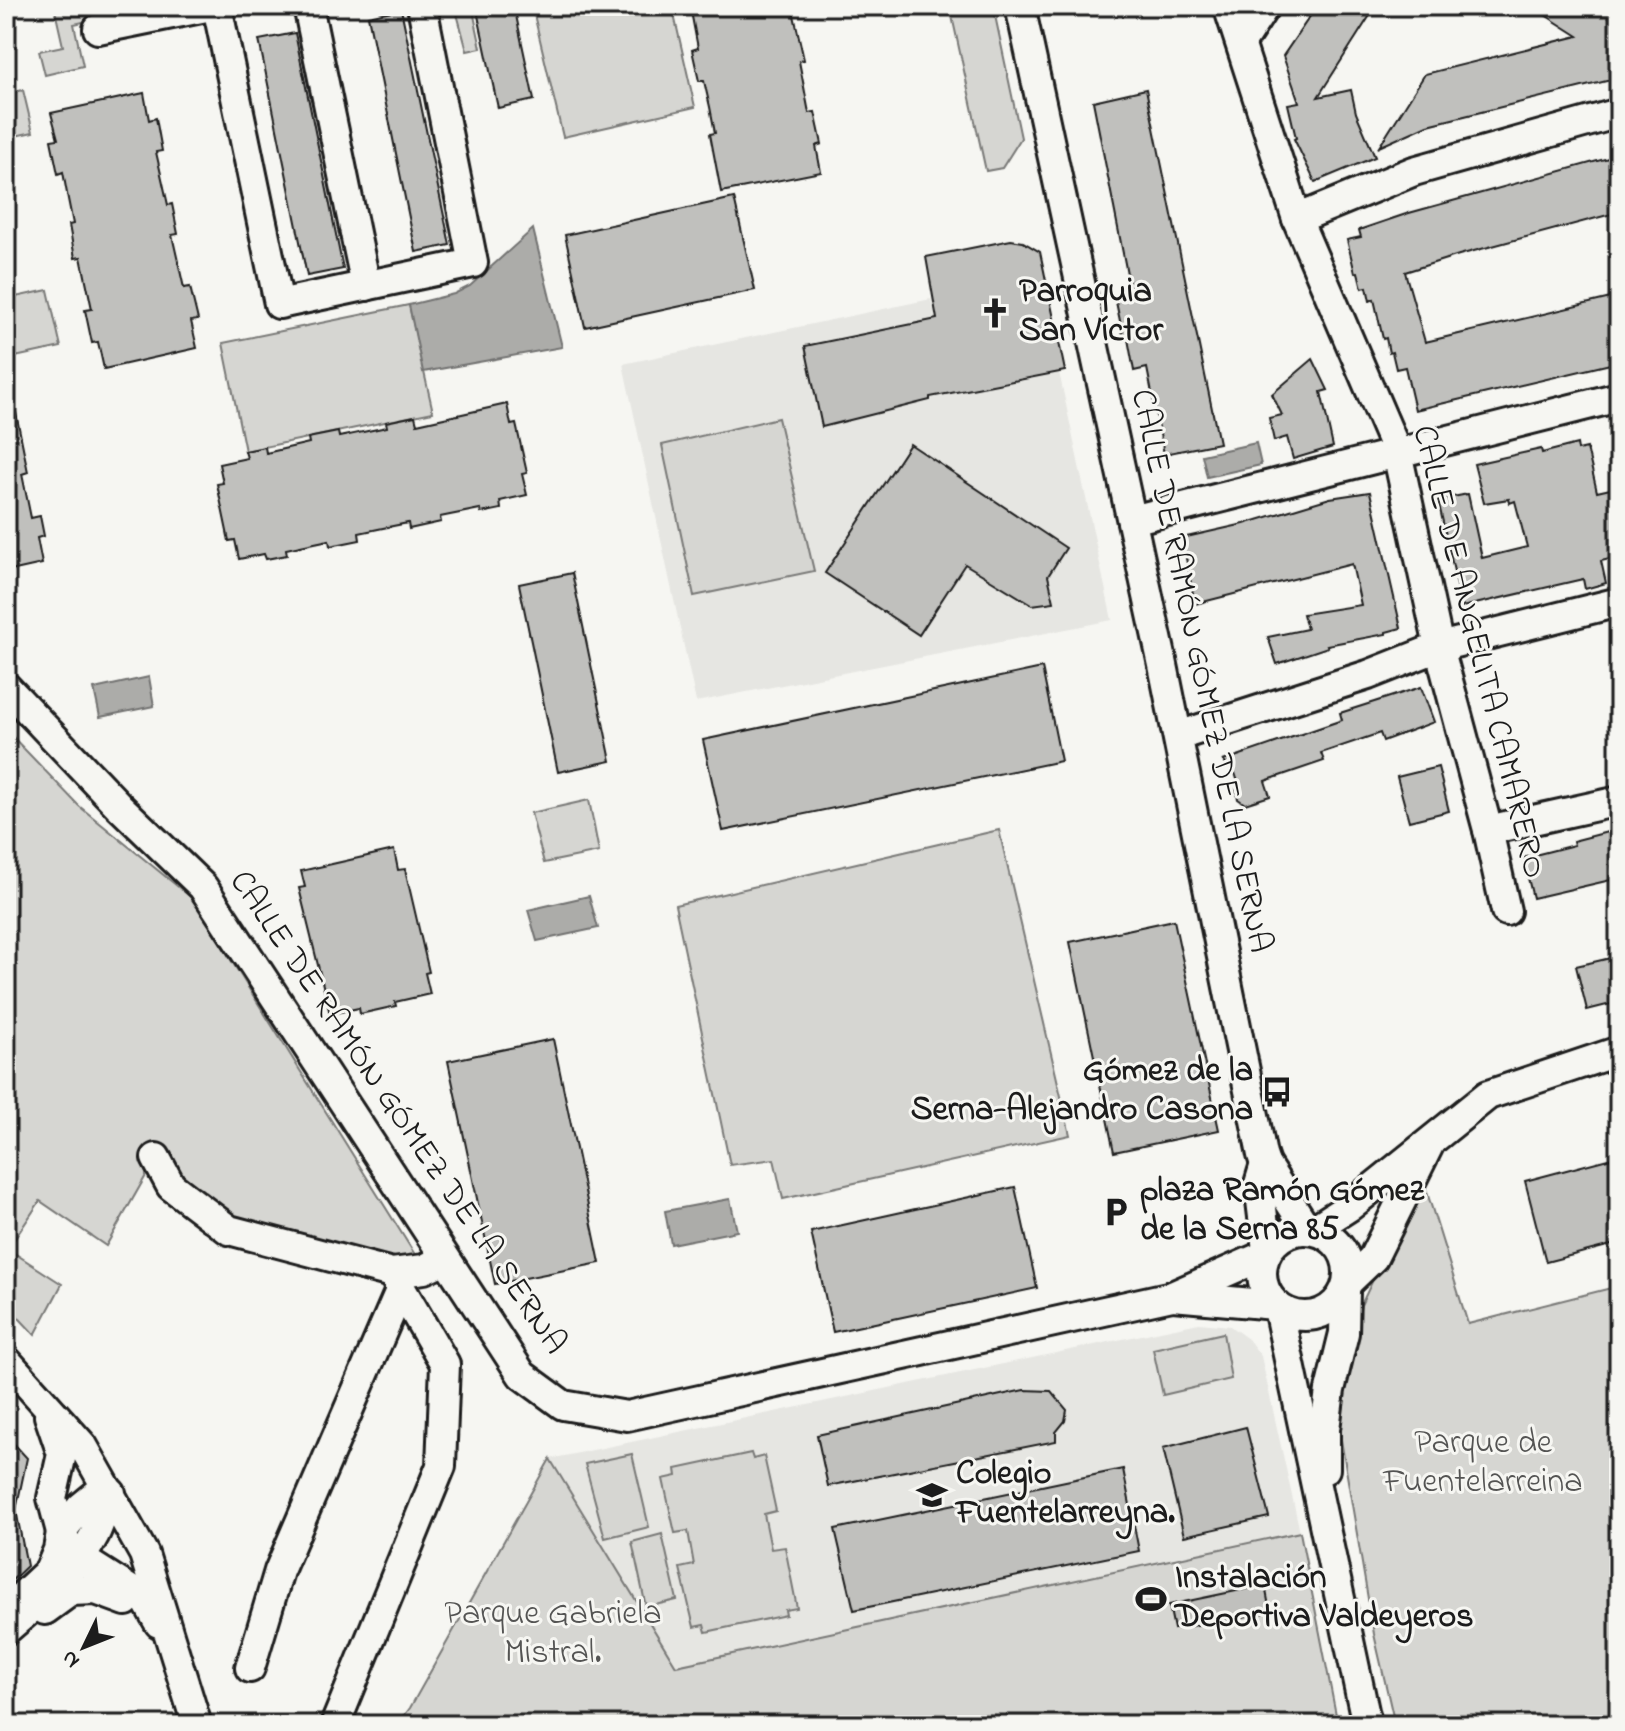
<svg xmlns="http://www.w3.org/2000/svg" width="1625" height="1731" viewBox="0 0 1625 1731" font-family="'Indie Flower',sans-serif">
<style>
.built{fill:#e6e6e2}
.green{fill:#d6d6d2;stroke:#797977;stroke-width:2}
.water{fill:#acaca9;stroke:#727271;stroke-width:2}
.building{fill:#c0c0bd;stroke:#1c1c1c;stroke-width:2}
.lines{fill:none;stroke-linecap:round;stroke-linejoin:round}
.minor-casing{stroke:#1c1c1c;stroke-width:34}
.minor{stroke:#f6f6f2;stroke-width:28}
.labels{text-anchor:middle;dominant-baseline:central;stroke-width:6;stroke-linejoin:round;paint-order:stroke}
.poi-label{font-size:34px;font-weight:bold;fill:#1c1c1c;stroke:#f6f6f2;text-anchor:start}
.street-label{font-size:34px;fill:#1c1c1c;stroke:#f6f6f2}
.park-label{font-size:34px;fill:#545453;stroke:#f6f6f2}
</style>
<rect width="100%" height="100%" fill="#f6f6f2"/>
<filter id="ink" filterUnits="userSpaceOnUse"><feTurbulence type="fractalNoise" baseFrequency=".0125" numOctaves="2"/><feDisplacementMap in="SourceGraphic" scale="16" xChannelSelector="R" yChannelSelector="G"/><feConvolveMatrix kernelMatrix="1 2 1 2 8 2 1 2 1" color-interpolation-filters="sRGB"/></filter>
<g filter="url(#ink)">
<g class="built">
<path d="M931,299l20,93 108,-20 53,248 -416,82 -73,-338z"/>
<path d="M1199,1323l31,3 18,13 13,17 39,176 -625,134 -125,-207z"/>
</g>
<g class="green">
<path d="M54,6h102l-82,18 9,42 -38,9 -6,-24 24,-5z"/>
<path d="M455,6h17l9,42 -14,3z"/>
<path d="M532,6h140l23,101 -132,30z"/>
<path d="M993,6l28,132 -19,30 -16,3 -36,-164z"/>
<path d="M23,90l10,42 -27,6v-44z"/>
<path d="M48,290l13,57 -55,12v-60z"/>
<path d="M409,305l24,107 -188,39 -22,-108z"/>
<path d="M778,418l36,153 -120,25 -32,-151z"/>
<path d="M6,730l73,76 114,93 231,370 -195,-39 -73,-72 -50,88 -66,-45 -32,48 54,35 -27,51 -29,-31z"/>
<path d="M589,800l10,52 -55,11 -13,-50z"/>
<path d="M999,830l71,305 -287,64 -9,-40 -44,6 -55,-260z"/>
<path d="M1422,1176l46,148 151,-38v439h-224l-21,-91 -36,-212 23,-117z"/>
<path d="M1223,1333l8,46 -68,16 -10,-46z"/>
<path d="M751,1453l2,6 11,-3 12,55 -12,3 7,35 14,-2 12,61 -12,2 1,5 -80,17 -2,-7 -10,2 -14,-59 14,-3 -6,-34 -13,2 -12,-54 14,-3 -1,-7z"/>
<path d="M632,1454l17,73 -44,11 -20,-74z"/>
<path d="M550,1459l126,207 624,-134 38,193h-941l13,-17z"/>
<path d="M662,1534l15,66 -31,7 -14,-65z"/>
</g>
<g class="water">
<path d="M533,229l29,118 -139,25 -14,-67 45,-11 16,-8z"/>
<path d="M1256,443l5,22 -54,12 -5,-22z"/>
<path d="M149,677l5,29 -54,11 -6,-28z"/>
<path d="M589,896l9,32 -61,13 -9,-31z"/>
<path d="M730,1199l7,32 -66,13 -6,-33z"/>
</g>
<g class="building">
<path d="M476,6h38l20,94 -36,8z"/>
<path d="M690,6h102l12,54 -5,1 10,52 6,-1 7,32 -6,2 5,26 -100,20 -11,-58 5,-1 -5,-26 -6,-26h-5l-7,-31 6,-2z"/>
<path d="M1317,6h59l-58,91 33,-7 5,23 19,44 -60,25 -21,-43 2,-1 -8,-34 11,-2 -16,-46z"/>
<path d="M1531,6h88v72l-191,47 -49,22 46,-73 153,-38z"/>
<path d="M401,9l49,236 -34,7 -48,-236z"/>
<path d="M295,33l48,236 -36,7 -48,-236z"/>
<path d="M1146,89l73,354 -55,11 -17,-86 -13,3 -6,-32 -4,1 -9,-43 16,-3 -38,-193z"/>
<path d="M144,93l5,27 7,-2 6,33 -6,1 12,53 4,-1 6,30 -6,1 12,53 6,-1 8,33 -7,1 6,27 -93,21 -6,-27 -6,1 -7,-33 7,-1 -11,-52 -6,1 -6,-33 4,-1 -5,-25 -5,-27 -5,2 -7,-34 7,-1 -7,-26z"/>
<path d="M1619,155v57l-160,43 -54,17 20,70 194,-46v66l-204,48 -10,-43 -9,2 -4,-17 -3,1 -3,-15 -3,1 -9,-40 -4,2 -3,-14 -5,1 -4,-16 -3,1 -8,-33 14,-3 -2,-7 50,-17z"/>
<path d="M734,198l21,92 -170,37 -20,-92z"/>
<path d="M1011,240l12,2 17,10 25,119 -135,26v3l-108,27 -17,-81 132,-27 -11,-62z"/>
<path d="M1313,359l15,31 -7,2 12,55 -40,12 -6,-22 -13,4 -5,-23 13,-3 -10,-21z"/>
<path d="M507,404l4,21 5,-1 11,49 -5,1 5,21 -27,6 1,8 -20,4 -1,-4 -40,8 1,5 -32,7 -1,-6 -25,5 -24,5 1,7 -30,6 -1,-6 -43,9 1,6 -21,4 -2,-5 -25,5 -4,-19 -6,1 -12,-57 6,-1 -4,-19 28,-6 -2,-7 20,-4 1,6 43,-10 -1,-5 30,-6 1,5 48,-10 -1,-5 29,-6 2,8z"/>
<path d="M16,413l12,59 -6,2 9,44 9,-2 4,20 -7,2 5,26 -36,8v-158z"/>
<path d="M910,444l156,104 -18,28 6,26 -22,3 -67,-41 -46,71 -94,-62z"/>
<path d="M1577,444l1,6 9,-2 10,44 22,-5v70l-18,4 5,22 -21,6 -2,-10 -121,28 -24,-107 30,-6 14,64 45,-11 -12,-46 -5,2 -1,-4 -25,4 -10,-39 67,-15 1,4z"/>
<path d="M1370,492l31,136 -15,4v2l-59,11 1,2 -51,17 -9,-27 39,-8 -4,-15 58,-9 -9,-41 -157,40 -13,-66 62,-14 86,-26z"/>
<path d="M572,573l39,188 -53,11 -39,-188z"/>
<path d="M1042,668l19,93 -338,70 -20,-91z"/>
<path d="M1421,687l13,35 -51,19 -3,-8 -59,20 3,8 -59,20 5,15 -25,8 -7,-5 -2,-10 3,-4 -4,-12 -12,-12 119,-41 -2,-7z"/>
<path d="M1438,767l11,44 -40,10 -12,-44z"/>
<path d="M1619,829v36l-7,1 3,13 -82,19 -10,-40 51,-13 -1,-4z"/>
<path d="M394,850l4,20 7,-1 24,103 -4,1 5,21 -35,8 1,4 -36,8 -1,-6 -29,6 -31,-126 6,-1 -4,-16z"/>
<path d="M1174,920l45,210 -105,22 -44,-210z"/>
<path d="M1619,956v46l-32,8 -11,-44z"/>
<path d="M553,1039l47,224 -105,21 -47,-223z"/>
<path d="M1619,1156v87l-73,19 -21,-81z"/>
<path d="M1015,1187l22,101 -204,44 -22,-100z"/>
<path d="M1024,1390l27,1 16,19 -2,11 -9,11v9l-228,45 -11,-51z"/>
<path d="M1246,1427l23,90 -85,19 -21,-88z"/>
<path d="M6,1435l21,23 -11,52 11,56 -21,20v-75h4l-4,-1z"/>
<path d="M1123,1469l16,82 -285,59 -19,-81z"/>
<path d="M1265,1585l5,27 -96,17 -5,-24z"/>
</g>
<g class="lines">
<g class="minor-casing">
<g id="minor">
<path d="M217,6l62,298 194,-41 -51,-257"/>
<path d="M308,6l58,280"/>
<path d="M1020,6l143,659 99,490 3,9 42,65"/>
<path d="M1228,6l69,213 100,233 42,195 49,183 18,81"/>
<path d="M98,29l113,-23"/>
<path d="M1241,43l24,-37"/>
<path d="M1297,219l117,-48 205,-58"/>
<path d="M1132,520l487,-123"/>
<path d="M6,687l113,119 84,81 319,488 41,30 64,11 545,-120 93,-41"/>
<path d="M1178,736l190,-61 71,-28 180,-45"/>
<path d="M1488,830l131,-29"/>
<path d="M156,1158l15,28 58,44 163,43 32,-4 21,-10"/>
<path d="M1265,1164l-6,20 8,66"/>
<circle cx="1305" cy="1273" r="43"/>
<path d="M1313,1230l37,-24 138,-111 131,-44"/>
<path d="M1348,1282l25,-24 57,-115"/>
<path d="M1173,1296l102,9"/>
<path d="M1278,1308l89,417"/>
<path d="M6,1360l77,86 61,108 53,171"/>
<path d="M49,1416l13,38 -10,44 9,34 11,21 74,47 13,23"/>
<path d="M1325,1469v-40l5,-39 14,-57 1,-42"/>
<path d="M45,1610l26,-19 25,-1 30,11"/>
<path d="M6,1611l43,-40 9,-21 3,-18 20,-25 17,-14h13c-6,14 -10,28 -16,41 -20,39 -57,68 -89,96"/>
<path d="M250,1668l29,-97 122,-283"/>
<path d="M335,1725l106,-259 4,-102 -53,-91"/>
</g>
</g>
<use href="#minor" class="minor"/>
</g>
</g>
<defs>
<g id="church-bare" transform="scale(2.4)"><path d="M-1.2-6h2.4v3.5h3.3v2.4h-3.3V6h-2.4V-.1h-3.3v-2.4h3.3Z" fill="#1c1c1c" stroke="#f6f6f2" stroke-width="2.5" paint-order="stroke"/></g>
<g id="bus-bare" transform="scale(2.4)"><path d="M-5-6H5V4H4V6H2V4H-2V6H-4V4H-5ZM-3.5-4V0h7V-4ZM-3.5 1.2v1.5H-2V1.2ZM2 1.2v1.5H3.5V1.2Z" fill="#1c1c1c" stroke="#f6f6f2" stroke-width="2.5" paint-order="stroke"/></g>
<g id="parking-bare" transform="scale(2.4)"><path d="M-3.5-5.5H1a3.5 3.5 0 0 1 0 7H-1V5.5H-3.5ZM-1-3.4V-.6H.8a1.4 1.4 0 0 0 0-2.8Z" fill="#1c1c1c" stroke="#f6f6f2" stroke-width="2.5" paint-order="stroke"/></g>
<g id="school-bare" transform="scale(2.4)"><path d="M0-5L7-2L0 1L-7-2ZM-4 1L0 2.5L4 1V4Q0 6-4 4Z" fill="#1c1c1c" stroke="#f6f6f2" stroke-width="2.5" paint-order="stroke"/></g>
<g id="stadium-bare" transform="scale(2.4)"><path d="M0-5a6.5 5 0 1 0 0 10a6.5 5 0 1 0 0-10ZM-3.5-1.8h7v3.6h-7Z" fill="#1c1c1c" stroke="#f6f6f2" stroke-width="2.5" paint-order="stroke"/></g>
</defs>
<g fill-rule="evenodd">
<use href="#church-bare" x="995" y="313"/>
<use href="#bus-bare" x="1277" y="1092"/>
<use href="#parking-bare" x="1116" y="1212"/>
<use href="#school-bare" x="932" y="1495"/>
<use href="#stadium-bare" x="1151" y="1599"/>
</g>
<g class="labels">
<g class="poi-label">
<text x="1019" y="293">Parroquia<tspan x="1019" dy="39">San Víctor</tspan></text>
<text x="1253" y="1072" text-anchor="end">Gómez de la<tspan x="1253" dy="39">Serna-Alejandro Casona</tspan></text>
<text x="1140" y="1192">plaza Ramón Gómez<tspan x="1140" dy="39">de la Serna 85</tspan></text>
<text x="956" y="1475">Colegio<tspan x="956" dy="39">Fuentelarreyna.</tspan></text>
<text x="1175" y="1579">Instalación<tspan x="1175" dy="39">Deportiva Valdeyeros</tspan></text>
</g>
<g class="street-label">
<text transform="translate(1478 652) rotate(76)">CALLE DE ANGELITA CAMARERO</text>
<text transform="translate(1200 671) rotate(78)">CALLE DE RAMÓN GÓMEZ DE LA SERNA</text>
<text transform="translate(397 1113) rotate(56)">CALLE DE RAMÓN GÓMEZ DE LA SERNA</text>
</g>
<g class="park-label">
<text x="1483" y="1444">Parque de<tspan x="1483" dy="39">Fuentelarreina</tspan></text>
<text x="553" y="1615">Parque Gabriela<tspan x="553" dy="39">Mistral.</tspan></text>
</g>
</g>
<rect width="1625" height="1731" fill="none" stroke="#f6f6f2" stroke-width="32"/>
<rect x="16" y="16" width="1593" height="1699" fill="none" stroke="#1c1c1c" stroke-width="3" filter="url(#ink)"/>
<g transform="translate(84 1647) rotate(227)" stroke="#f6f6f2" stroke-width="6" paint-order="stroke">
<path d="M0-6L14 30L0 20L-14 30Z" fill="#1c1c1c"/>
<text y="-12" font-size="22" font-weight="bold" text-anchor="middle" fill="#1c1c1c">N</text>
</g>
</svg>
